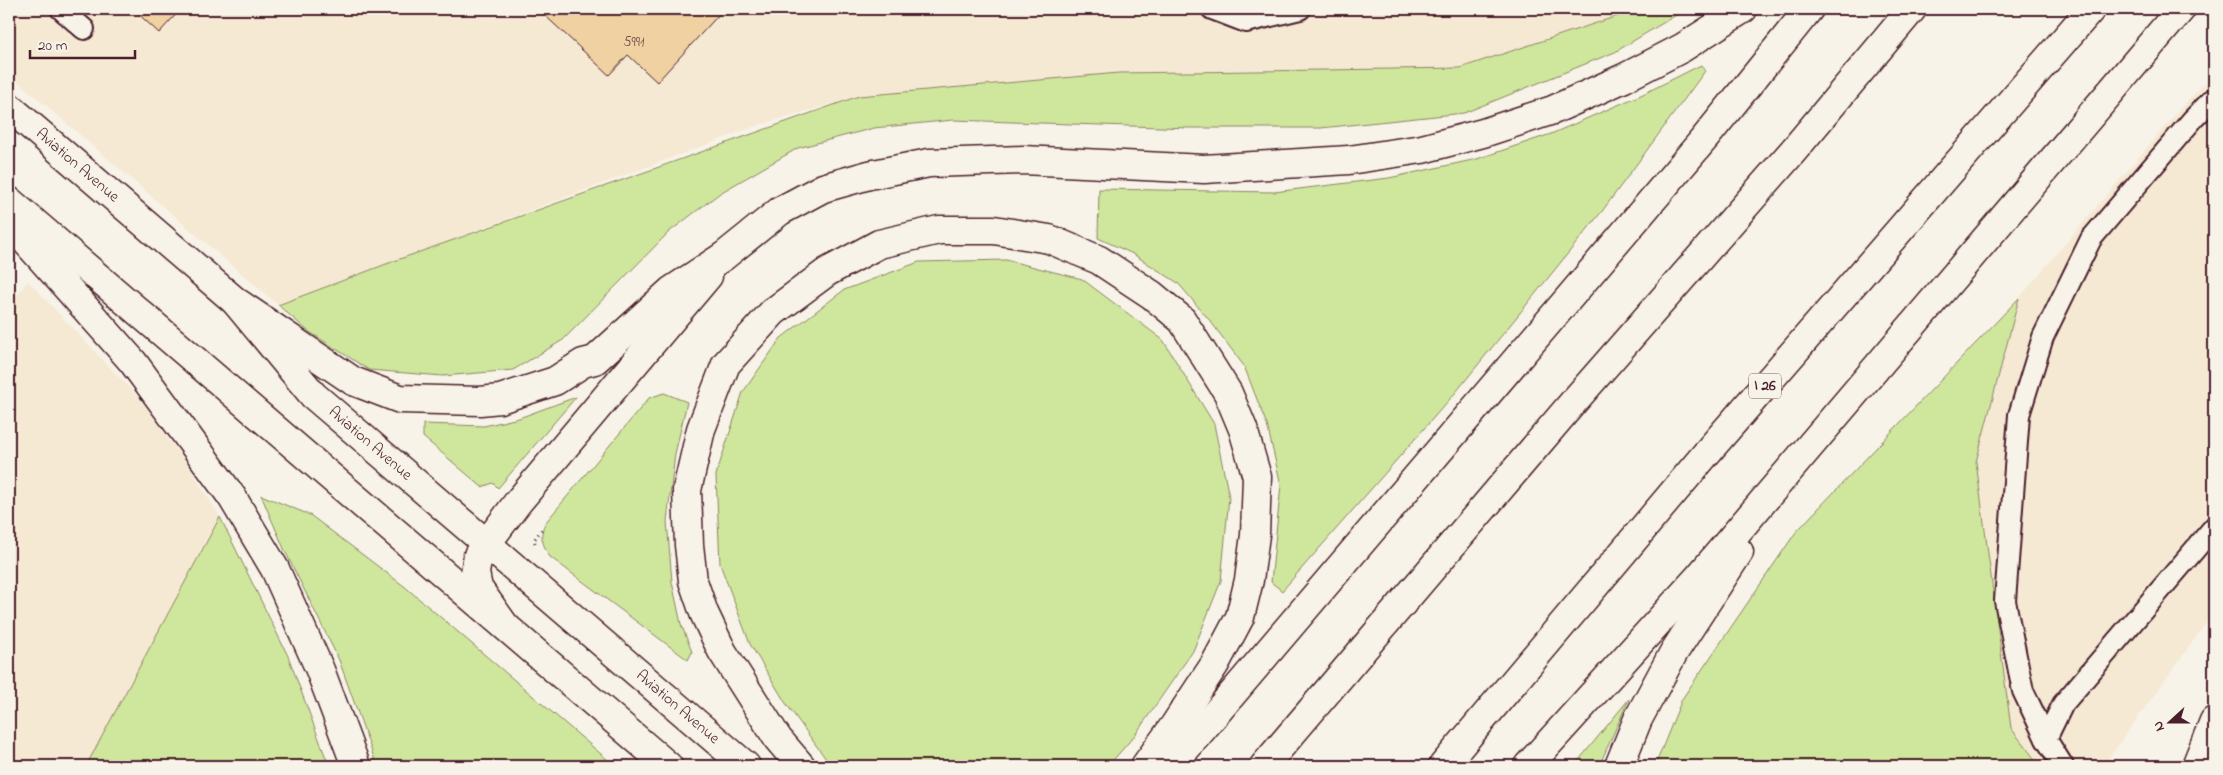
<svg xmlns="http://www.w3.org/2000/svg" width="2223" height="775" viewBox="0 0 2223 775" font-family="'Indie Flower',sans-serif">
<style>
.built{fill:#f5e9d3}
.green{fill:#cfe79c;stroke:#8c8364}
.building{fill:#efd1a2;stroke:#4a1f2b}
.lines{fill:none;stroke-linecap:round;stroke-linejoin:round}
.service-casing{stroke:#4a1f2b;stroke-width:24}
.tertiary-casing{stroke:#4a1f2b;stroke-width:31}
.motorway-casing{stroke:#4a1f2b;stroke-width:31}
.path{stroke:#4a1f2b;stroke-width:3;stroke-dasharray:1 4;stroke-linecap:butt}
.service{stroke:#f7f3e8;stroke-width:20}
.tertiary{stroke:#f7f3e8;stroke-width:28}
.motorway{stroke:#f7f3e8;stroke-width:28}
.labels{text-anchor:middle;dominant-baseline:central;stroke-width:4.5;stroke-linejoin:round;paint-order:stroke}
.number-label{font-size:14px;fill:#734c49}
.shield{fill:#f7f3e8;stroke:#7e5f64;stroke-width:1}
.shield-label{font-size:15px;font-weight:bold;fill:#4a1f2b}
.street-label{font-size:16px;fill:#4a1f2b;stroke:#f7f3e8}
</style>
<rect width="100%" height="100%" fill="#f7f3e8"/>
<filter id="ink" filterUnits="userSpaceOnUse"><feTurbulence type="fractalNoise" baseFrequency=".02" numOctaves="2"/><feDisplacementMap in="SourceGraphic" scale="10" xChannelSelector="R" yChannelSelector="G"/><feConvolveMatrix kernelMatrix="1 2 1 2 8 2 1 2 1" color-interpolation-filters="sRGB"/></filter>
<g filter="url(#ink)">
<g class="built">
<path d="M9,9h1628l-177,59 -341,5 -260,23 -100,29 -481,180 -269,-231z"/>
<path d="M2214,74v538l-111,154h-63l-29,-38 -35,-266 43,-164 160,-188z"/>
<path d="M28,281l113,119 48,66 31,51 -134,249h-77v-462z"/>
</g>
<g class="green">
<path d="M1639,9h47l-71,43 -151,61 -143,15h-132l-236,-8 -79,8 -76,20 -78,45 -51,39 -106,108 -50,30 -70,6 -74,-6 -61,-39 -30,-26 119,-45 462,-164 260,-23 341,-5z"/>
<path d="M1701,65l4,6 -102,139 -147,182 -174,199 -11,-9 10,-97 -14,-60 -23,-59 -33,-44 -33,-39 -45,-29 -35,-16 1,-49 175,3 115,-14 88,-19 74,-25 90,-39z"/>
<path d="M1006,260l76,19 81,61 51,84 15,73 -8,84 -28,70 -58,84 -27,31h-277l-46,-64 -35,-58 -30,-80 -4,-89 27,-83 38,-54 63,-48 75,-28z"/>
<path d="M2019,298l-43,164 35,266 29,38h-385l27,-67 114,-167z"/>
<path d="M664,393l23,9 -12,52 -8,67 5,61 9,42 11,28 -4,8 -138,-103c-7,-11 -12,-23 -4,-35l103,-124z"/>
<path d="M576,397l-78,91 -5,-5 -11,4 -59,-50v-13l61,2 35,-8z"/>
<path d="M261,495l49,20 94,71 211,180h-238l-38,-106 -54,-109z"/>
<path d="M220,517l68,139 41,110h-243z"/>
<path d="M1629,699l-30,67h-25z"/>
</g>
<g class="building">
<path d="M133,9h48l-22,24z"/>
<path d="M538,9h186l-67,73 -29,-27 -19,20z"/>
</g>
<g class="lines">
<g class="service-casing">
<g id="service">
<path d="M61,9l23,20"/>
<path d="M1212,9l34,13 54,-13"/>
<path d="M2046,739l-23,-48 -18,-90 14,-186 24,-78 48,-98 102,-120 21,-21"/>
<path d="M2063,766l-17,-27 17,-35 151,-177"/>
</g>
</g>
<g class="tertiary-casing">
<g id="tertiary">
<path id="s1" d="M9,107l226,194 78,94 433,371"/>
<path d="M9,201l659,565"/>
<path d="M2196,766l18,-45"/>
</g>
</g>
<g class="motorway-casing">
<g id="motorway">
<path d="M9,222l124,140 99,135 43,72 45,101 36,96"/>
<path d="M235,301l118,80 47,18 80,2 20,-2 55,-18 28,-18 12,-3 76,-69 53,-35 56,-45 43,-23 46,-13 60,-12 94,-3 181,9 145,-9 73,-11 61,-16 70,-23 71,-32 58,-30 61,-39"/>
<path d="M505,626l-27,-38 -3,-15 3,-18 40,-53 190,-226"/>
<path d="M801,766l-23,-27 -56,-88 -18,-38 -11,-32 -4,-36 -2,-55 14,-61 25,-65 47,-52 54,-40 52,-28 60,-14h55l55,9 50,21 53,35 30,25 46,73 15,36 14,48 -2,58 -6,45 -9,37 -25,47 -41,62 -29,40"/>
<path d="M1171,766l534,-628 104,-129"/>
<path d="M1264,766l312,-367 218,-249 118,-141"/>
<path d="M1443,766l267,-317 381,-440"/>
<path d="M1528,766l169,-187 484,-570"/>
<path d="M1619,766l19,-47 36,-67 65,-100"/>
</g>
</g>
<path class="path" d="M535,543l-1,-3 8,-11"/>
<use href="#service" class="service"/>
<use href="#tertiary" class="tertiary"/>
<use href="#motorway" class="motorway"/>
</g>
</g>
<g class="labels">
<g class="number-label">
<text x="634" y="42">5991</text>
</g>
<rect class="shield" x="1749" y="373.5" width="32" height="25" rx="4"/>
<g class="shield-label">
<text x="1765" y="386">I 26</text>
</g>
<g class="street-label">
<text stroke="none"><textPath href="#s1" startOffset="90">Aviation Avenue</textPath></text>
<text stroke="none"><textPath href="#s1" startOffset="495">Aviation Avenue</textPath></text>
<text stroke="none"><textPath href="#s1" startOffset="900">Aviation Avenue</textPath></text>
</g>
</g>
<rect width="2223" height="775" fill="none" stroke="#f7f3e8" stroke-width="30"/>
<rect x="15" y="15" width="2193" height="745" fill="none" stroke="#4a1f2b" stroke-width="2" filter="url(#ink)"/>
<g transform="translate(2170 722) rotate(249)" stroke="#f7f3e8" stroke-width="4" paint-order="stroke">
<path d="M0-4L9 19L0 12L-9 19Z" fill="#4a1f2b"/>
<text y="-8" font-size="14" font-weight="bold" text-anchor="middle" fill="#4a1f2b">N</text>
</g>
<path d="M30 50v8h105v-8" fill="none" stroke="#4a1f2b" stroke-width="2.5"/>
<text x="38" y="50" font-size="15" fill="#4a1f2b" stroke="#f7f3e8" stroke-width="4" paint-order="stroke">20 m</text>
</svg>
